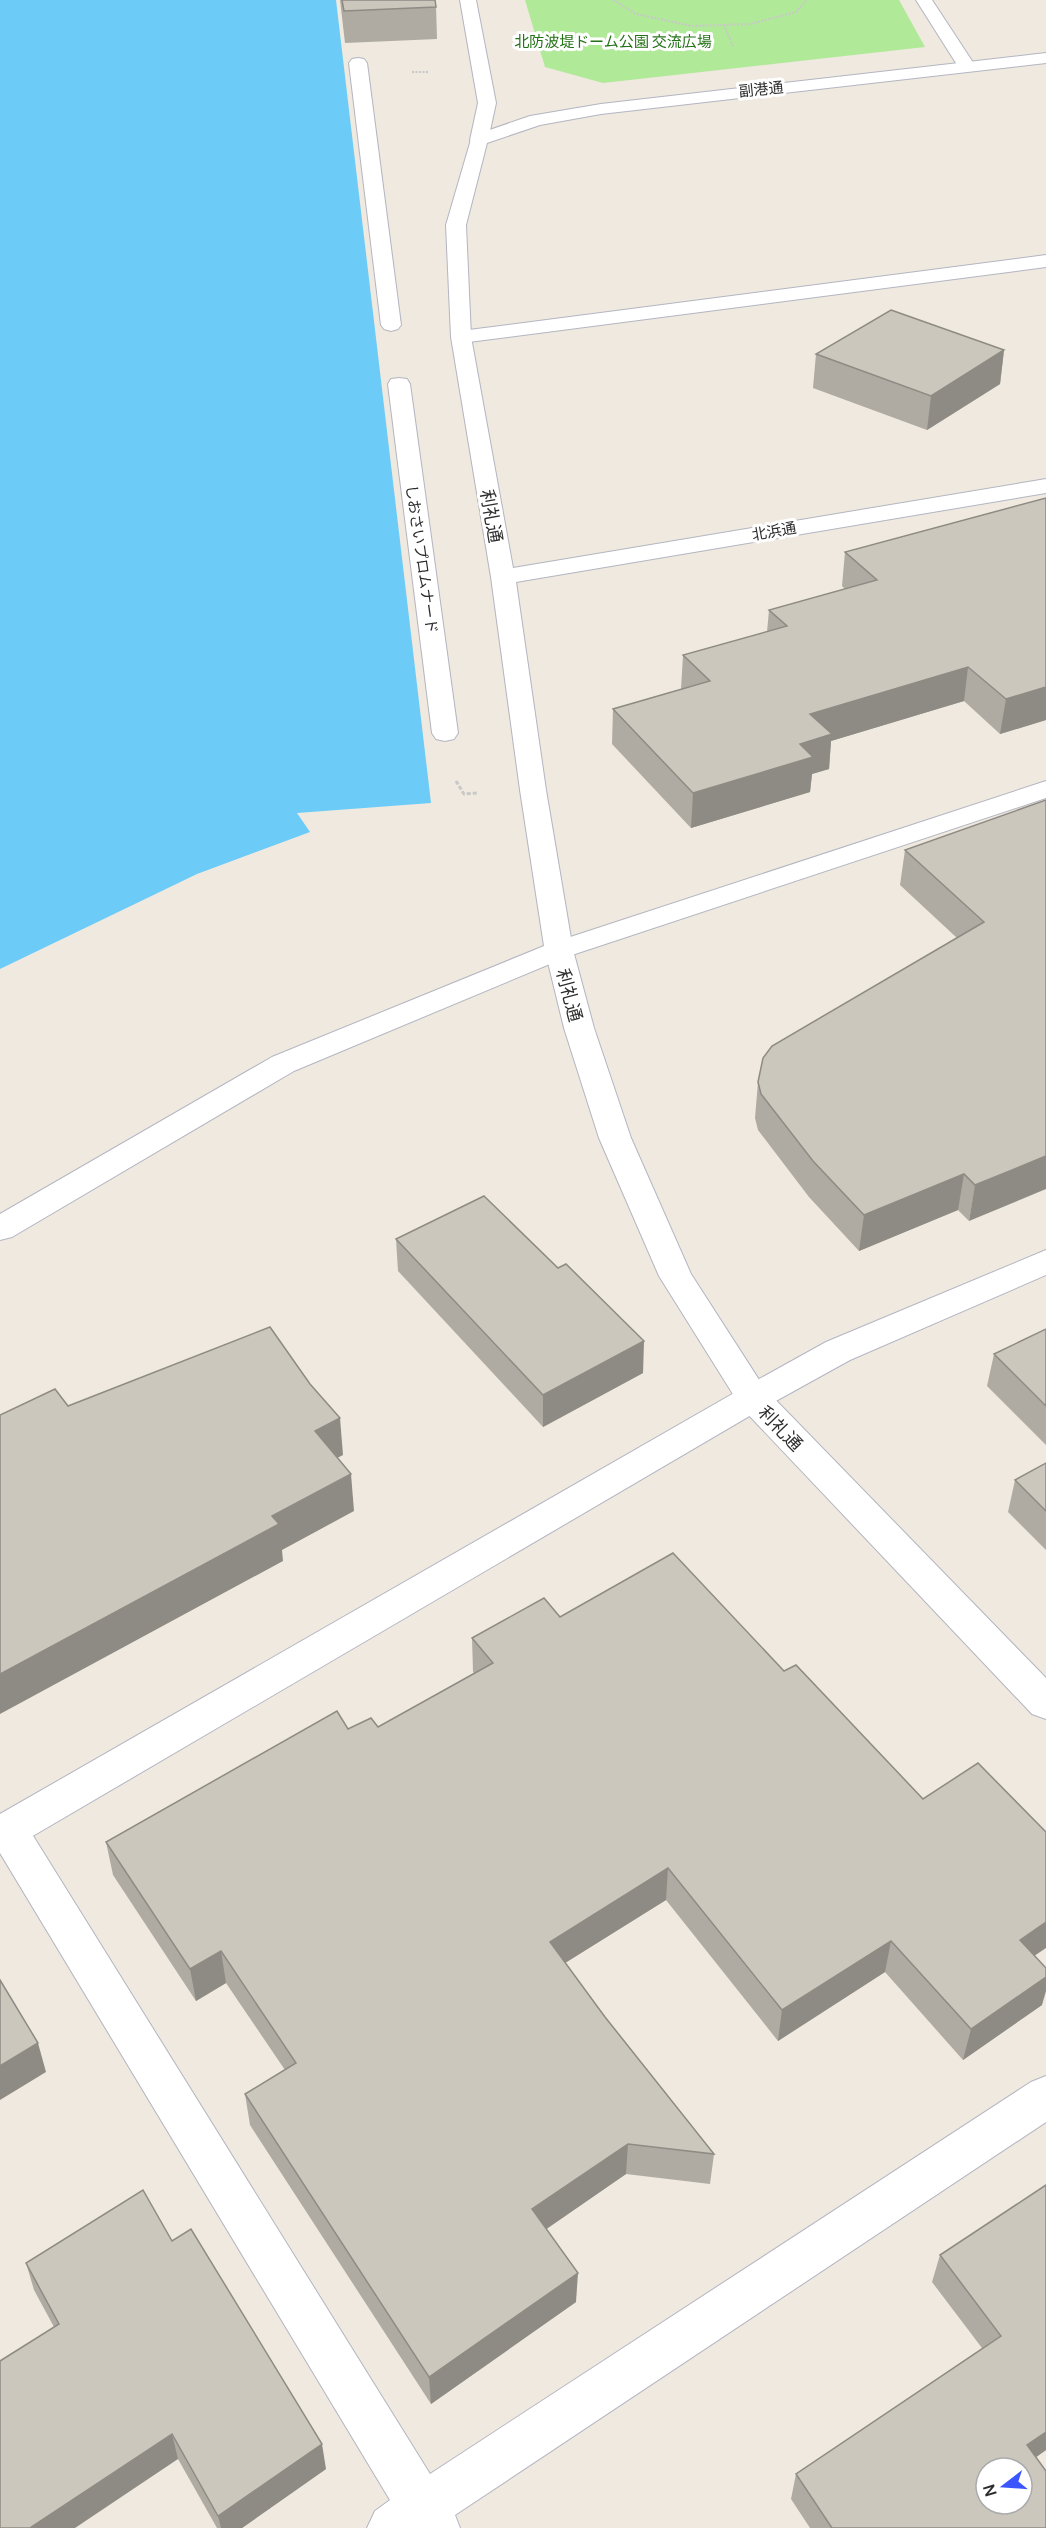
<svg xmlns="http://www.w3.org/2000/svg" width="1046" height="2528" viewBox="0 0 1046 2528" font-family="Manrope,'Noto Sans JP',sans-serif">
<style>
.green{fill:#b0e998}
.water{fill:#6ccbf7}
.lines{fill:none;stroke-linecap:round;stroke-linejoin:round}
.pedestrian-casing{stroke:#b3b5c1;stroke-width:2}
.minor-casing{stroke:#b3b5c1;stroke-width:2}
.tertiary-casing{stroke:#b3b5c1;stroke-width:2}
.secondary-casing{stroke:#b3b5c1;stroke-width:2}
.path-far1{stroke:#c8c8c8;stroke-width:2;stroke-dasharray:2 1.5;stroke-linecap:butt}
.path{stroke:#c8c8c8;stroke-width:3;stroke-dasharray:4 2;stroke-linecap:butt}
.pedestrian{fill:#fff;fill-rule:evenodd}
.minor{fill:#fff;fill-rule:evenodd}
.tertiary{fill:#fff;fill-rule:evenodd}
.secondary{fill:#fff;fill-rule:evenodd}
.wall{fill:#afaba3}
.shaded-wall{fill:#8e8b84}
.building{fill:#cbc7bd;stroke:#8e8b84;stroke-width:1.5;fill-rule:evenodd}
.labels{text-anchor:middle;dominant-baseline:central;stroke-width:6;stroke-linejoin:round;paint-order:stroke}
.far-park-label{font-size:15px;fill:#247216;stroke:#fff}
.far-street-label{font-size:15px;fill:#2d2d2d;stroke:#fff}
.street-label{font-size:18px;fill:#2d2d2d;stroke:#fff}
</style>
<rect width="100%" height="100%" fill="#efe9df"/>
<path class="green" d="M525,0h374l26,47 -322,36 -58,-16z"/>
<path class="water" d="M0,0h336l95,803 -134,10 13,19 -113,42 -197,95z"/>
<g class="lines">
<g class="pedestrian-casing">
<g id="pedestrian">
<path d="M358,58l6,1 3,4 34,262 -3,4 -7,2 -7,-2 -3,-4 -32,-262 3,-4z"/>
<path d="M399,378l8,1 3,5 48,349 -4,6 -9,2 -9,-2 -4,-6 -44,-349 3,-5z"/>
</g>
</g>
<g class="minor-casing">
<g id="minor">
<path d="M460,0h16l20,103 -8,37 -2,4h-14l-2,-4 8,-37z"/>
<path d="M916,0h16l44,67 -3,4h-12z"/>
<path d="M1046,255v12l-585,76 -7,-2 -3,-4 3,-4 7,-2z"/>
<path d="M1046,781v17l-477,158 -10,3 -10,-3 -4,-6 4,-6z"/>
<path d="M1046,1250v25l-196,85 -85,47 -12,4 -12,-4 -5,-9 5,-9 85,-47z"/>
<path d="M8,1813l14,5 408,656 601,-392 15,-6v46l-591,393 5,13h-93l8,-17 15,-11 -390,-647v-38z"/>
</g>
</g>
<g class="tertiary-casing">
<g id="tertiary">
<path d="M1046,53v10l-445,51 -61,11 -53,18 -21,82 5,112 42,231 533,-89v14l-530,89 30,208 27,160 -4,6 -275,115 -282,166 -12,3v-26l272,-157 272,-111 -24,-156 -29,-213 -40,-240 -5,-112 26,-89 58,-20 71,-12z"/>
<path d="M753,1385l12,4 5,9 -5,9 -751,440 -14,5v-38l741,-425z"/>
</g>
</g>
<g class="secondary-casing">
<path id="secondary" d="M559,941l10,3 4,6 21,78 37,110 60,136 74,115 281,289v41l-14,-5 -291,-307 -82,-131 -60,-138 -35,-110 -19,-78 4,-6z"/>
</g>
<g class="path-far1">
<path d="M613,0l23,14 56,12 58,-2 46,-12 11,-12"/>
<path d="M724,25l9,21"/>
<path d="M412,72h16"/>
</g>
<path class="path" d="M456,781l8,13 14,-1"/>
<use href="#pedestrian" class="pedestrian"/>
<use href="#minor" class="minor"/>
<use href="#tertiary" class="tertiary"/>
<use href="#secondary" class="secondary"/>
</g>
<g class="wall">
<path d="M340,0h95l1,7 1,32 -92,4z"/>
<path d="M1004,350l-4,34 -73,46 -114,-42 3,-34z"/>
<path d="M1046,498v222l-46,14 -36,-33 -133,40 -2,28 -17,5 -2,18 -119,36 -79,-84 1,-35 68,-20 2,-34 84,-23 2,-22 76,-21 -3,-3 3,-34z"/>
<path d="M1046,800l-77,421 -11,-11 -99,41 -50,-54 -51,-67 -3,-12 3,-36 199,-144 -57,-53 5,-35z"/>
<path d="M396,1239l162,29 85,105 -100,54 -145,-156z"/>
<path d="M1046,1329v116l-59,-59 7,-32z"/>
<path d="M1046,1463v87l-38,-38 7,-32z"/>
<path d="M560,1617l475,339 7,49 -79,55 -78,-88 -107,69 -112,-141 -101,63 40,54 109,137 -4,30 -84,-10 -80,55 30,73 -145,102 -181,-279 -5,-31 40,-24 -59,-87 -30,18 -83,-126 -7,-33 242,-113 30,-2 96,-54 -1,-1 -1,-34z"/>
<path d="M1046,2185v265l-10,7 10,71h-236l-19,-29 5,-25 186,-126 -50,-66 8,-27z"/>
<path d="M172,2241l154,228 -84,59h-25l-39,-69 -124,-132 -20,-37 -8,-27z"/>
</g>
<g class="shaded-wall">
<path d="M1004,350l-4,34 -73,46 4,-34z"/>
<path d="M968,667l-4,34 -133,40 -2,28 -17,5 -2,18 -119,36 2,-35 107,-49 10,-30z"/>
<path d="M1046,687v33l-46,14 6,-35z"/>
<path d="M1046,1156v33l-77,32 6,-36z"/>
<path d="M964,1174l-6,36 -99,41 5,-36z"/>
<path d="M644,1341l-1,32 -100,54v-32z"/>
<path d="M340,1418l3,37 -25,13 -3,-37z"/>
<path d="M351,1474l3,37 -72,39 1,11 -283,153v-40l272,-158z"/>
<path d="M668,1868l-2,32 -117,73 1,-31z"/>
<path d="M1046,1922v26l-34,23 8,-31z"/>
<path d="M891,1941l-6,31 -107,69 4,-31z"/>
<path d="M221,1951l5,32 -30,18 -6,-32z"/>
<path d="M1046,1977v14l-4,14 -79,55 8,-31z"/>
<path d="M38,2043l8,29 -46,28v-34z"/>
<path d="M628,2144l-2,30 -94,65v-30z"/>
<path d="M578,2273l-2,29 -145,102 -2,-27z"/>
<path d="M1046,2432v18l-25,18 6,-23z"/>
<path d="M172,2434l6,25 -103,69h-45z"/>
<path d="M322,2444l4,25 -84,59h-21l-3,-12z"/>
</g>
<g class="building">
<path d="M342,0h93l1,7 -92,4z"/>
<path d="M891,310l113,40 -73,46 -115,-42z"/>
<path d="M1046,498v189l-40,12 -38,-32 -158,47 22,20 -32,10 13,13 -120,36 -80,-84 97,-28 -27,-26 104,-29 -18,-16 108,-30 -32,-28z"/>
<path d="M1046,800v356l-71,29 -11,-11 -100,41 -51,-54 -52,-67 -3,-12 5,-24 9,-12 212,-124 -79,-72z"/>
<path d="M484,1196l74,72 8,-4 78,77 -101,54 -147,-156z"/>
<path d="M270,1327l40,57 30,34 -25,13 36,43 -79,42 7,8 -279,150v-259l55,-26 13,17z"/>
<path d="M1046,1329v77l-52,-52z"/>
<path d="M1046,1463v48l-31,-31z"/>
<path d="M673,1553l111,118 12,-6 127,134 55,-36 68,69v90l-26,18 26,28v9l-75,52 -80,-88 -109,69 -114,-142 -118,74 55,75 109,137 -86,-10 -96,65 46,64 -149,104 -184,-283 51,-31 -75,-112 -31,18 -84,-127 231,-131 11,18 23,-11 7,9 115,-64 -21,-25 72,-40 16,19z"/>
<path d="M0,1980l38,63 -38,23z"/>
<path d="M1046,2185v247l-19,13 19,26v57h-214l-36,-54 205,-138 -61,-81zM986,2468h36v36h-36z"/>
<path d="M143,2190l29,51 19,-12 131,215 -104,72 -46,-82 -142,94h-30v-167l59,-37 -33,-61z"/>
</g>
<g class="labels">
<g class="far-park-label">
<text x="613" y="41">北防波堤ドーム公園 交流広場</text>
</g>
<g class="far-street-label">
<text transform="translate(761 89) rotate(-6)">副港通</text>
<text transform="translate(774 531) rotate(-10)">北浜通</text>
<text transform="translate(422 559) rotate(82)">しおさいプロムナード</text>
</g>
<g class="street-label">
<text transform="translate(492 516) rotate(80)">利礼通</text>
<text transform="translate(570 995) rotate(75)">利礼通</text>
<text transform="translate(781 1428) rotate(46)">利礼通</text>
</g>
</g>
<g transform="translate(1004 2486) rotate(253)"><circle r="28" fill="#ffffff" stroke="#ababab" stroke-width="1.5"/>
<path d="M0-4.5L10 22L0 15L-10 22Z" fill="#3c56ff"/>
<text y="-9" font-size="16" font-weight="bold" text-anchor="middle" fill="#2d2d2d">N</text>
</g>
</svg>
